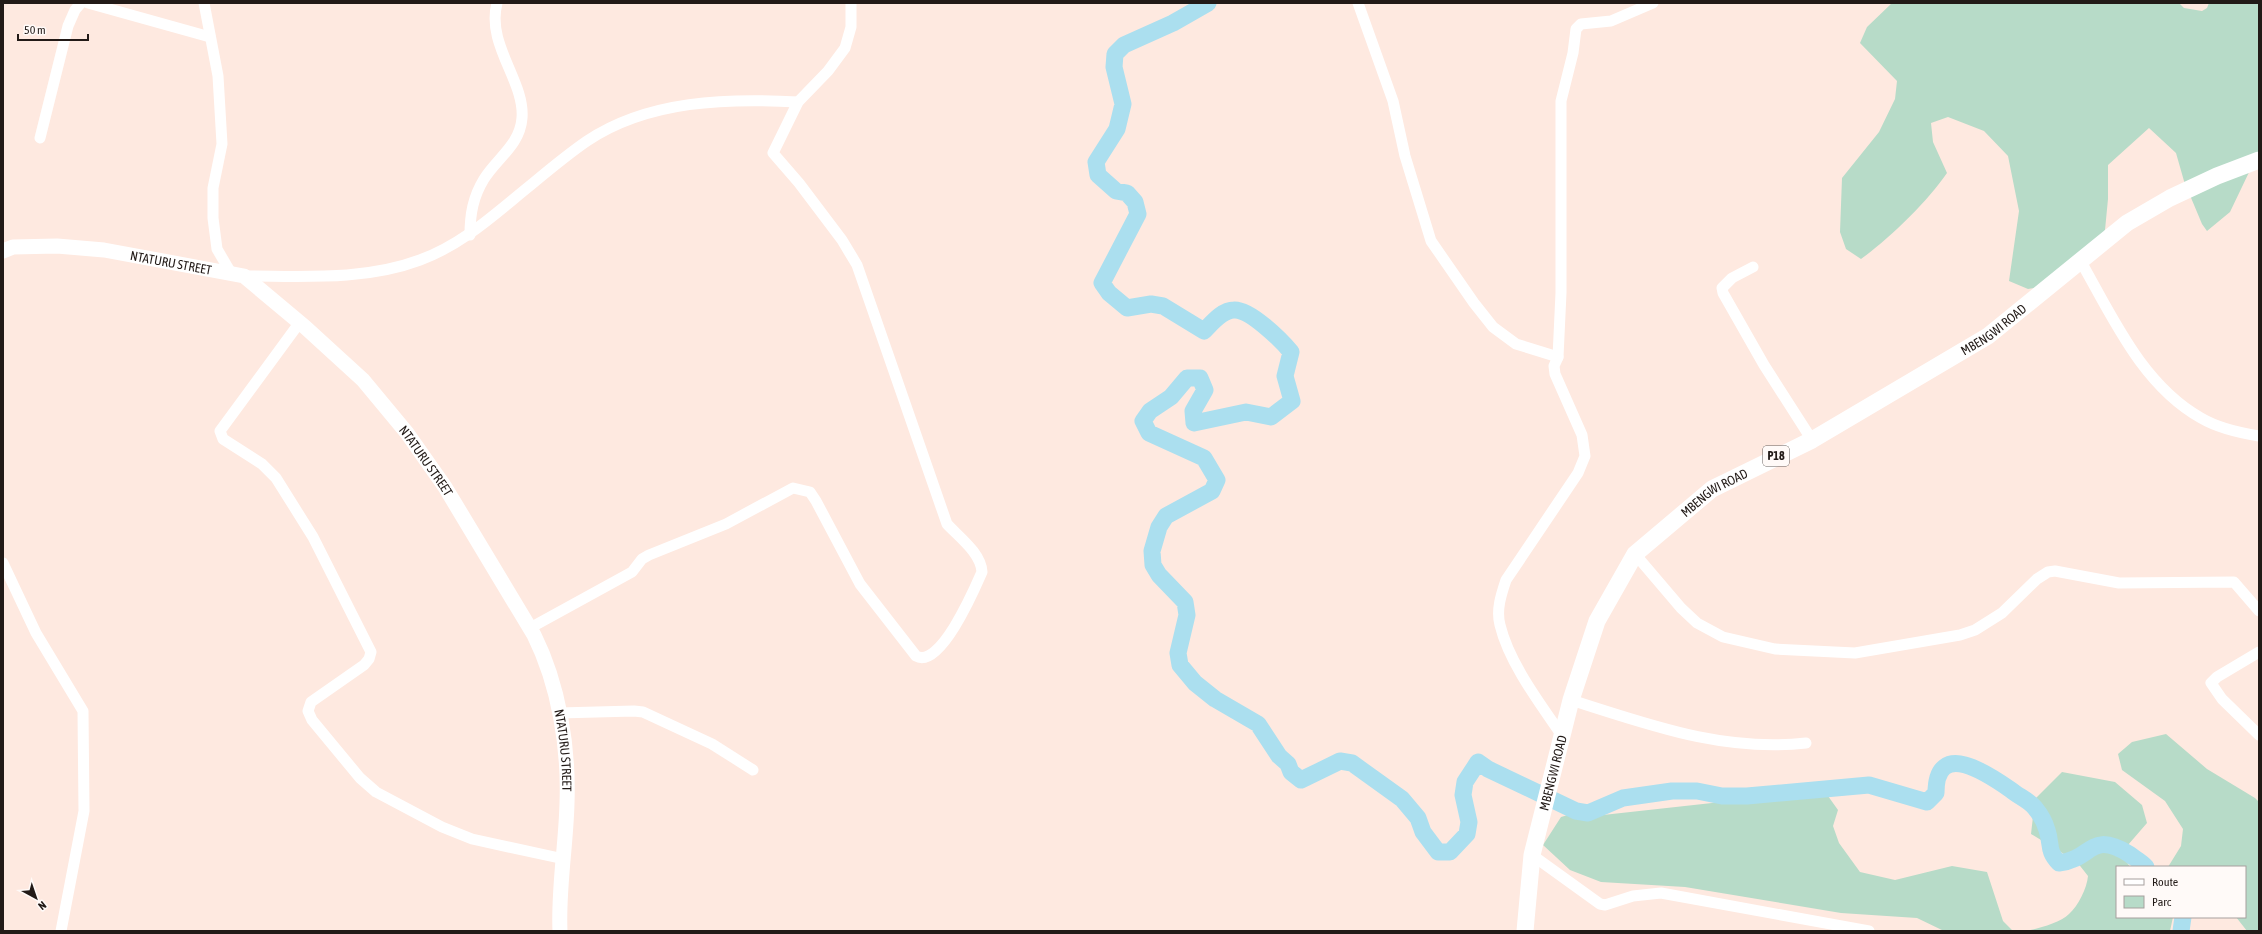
<svg xmlns="http://www.w3.org/2000/svg" width="2262" height="934" viewBox="0 0 2262 934" font-family="'Asap Condensed',sans-serif">
<style>
.green{fill:#b7dbc8}
.lines{fill:none;stroke-linecap:round;stroke-linejoin:round}
.river{stroke:#abdfef;stroke-width:17}
.street{stroke:#fff;stroke-width:11}
.secondary{stroke:#fff;stroke-width:15}
.primary{stroke:#fff;stroke-width:17}
.labels{text-anchor:middle;dominant-baseline:central;stroke-width:4;stroke-linejoin:round;paint-order:stroke}
.shield{fill:#fffaf8;stroke:#645d5a;stroke-width:1}
.shield-label{font-size:12px;font-weight:bold;fill:#221a17}
.street-label{font-size:13px;fill:#221a17;stroke:#fffaf8}
</style>
<rect width="100%" height="100%" fill="#fee9e0"/>
<g class="green">
<path d="M1892,3h287l5,5 18,3 5,-3 2,-5h50v163h-7l-22,46 -23,19 -5,-7 -18,-43 -8,-28 -27,-25 -41,37v34l-3,31 -21,38 -29,17 -27,4 -19,-8 10,-70 -11,-55 -24,-25 -36,-14 -17,6 2,19 14,31c-19,28 -58,66 -86,86l-15,-10 -6,-17 2,-54 37,-46 16,-33 2,-18 -37,-38 7,-16z"/>
<path d="M2166,734l41,35 48,29 4,4v129h-12l-11,-14h9v-50h-77l13,-21 2,-17 -18,-28 -43,-31 -4,-16 14,-12z"/>
<path d="M2062,772l53,10 27,23 5,18 -26,30 9,14h-13v50h56l-3,14h-145c12,-2 35,-8 44,-17 9,-8 18,-26 19,-38l-11,-14 -46,-28 4,-35z"/>
<path d="M1793,794l35,2 10,14 -5,16 6,17 21,29 35,8 57,-14 35,6 16,49 10,10h-69l-27,-13 -76,-5 -156,-26 -84,-5 -31,-12 -27,-25 18,-28 17,-5 16,4z"/>
</g>
<g class="lines">
<g class="river">
<path d="M1208,3l-35,20 -49,22 -9,9 -1,13 9,37 -6,25 -21,33 2,13 18,16 11,2 8,9 3,12 -36,69 7,10 18,15 24,-4 12,2 41,25c8,-8 18,-21 30,-21 16,-1 47,30 57,42l-6,24 7,25 -21,16 -25,-5 -52,11 -1,-12 12,-21 -5,-12h-13l-16,19 -21,14 -7,10 6,12 55,25 13,22 -5,11 -46,25 -7,11 -7,24 1,14 6,10 26,27 2,13 -9,38 2,12 15,18 20,16 43,25 21,32 9,8 3,8 10,8 39,-19 12,2 50,36 16,19 5,14 15,20h12l17,-18 2,-12 -6,-27 2,-13 13,-20 10,7 88,42 12,2 35,-15 49,-7h25l25,5h25l122,-11 58,17 9,-9c0,-55 52,-19 75,-3 7,6 19,11 24,18 5,6 10,15 12,22 5,15 0,21 12,33 34,-4 31,-33 70,-9 5,4 13,8 17,13"/>
<path d="M2181,931l2,-14"/>
</g>
<g class="street">
<path d="M88,3l122,34"/>
<path d="M204,3l14,73 4,68 -9,44v30l4,31 14,24"/>
<path d="M1358,3l35,98 12,55 26,85 43,62 19,24 23,17 42,13"/>
<path d="M40,138l28,-112 7,-16 6,-7"/>
<path d="M470,235c0,-21 3,-38 14,-56 13,-21 36,-34 38,-61 3,-37 -36,-73 -25,-115"/>
<path d="M2080,260c32,56 62,125 121,158 17,10 39,15 58,18"/>
<path d="M1753,267l-21,11 -10,10 1,5 41,72 48,75"/>
<path d="M244,276c58,0 120,5 176,-16 44,-16 77,-48 112,-76 18,-15 36,-30 55,-43 61,-41 141,-43 211,-39"/>
<path d="M300,322l-80,109 3,8 39,25 14,14 37,59 58,115 -2,7 -5,6 -53,37 -3,9 4,9 48,58 16,14 66,35 30,12 92,20"/>
<path d="M1635,554l46,54 16,15 26,14 52,12 80,4 105,-18 15,-5 27,-17 35,-34 11,-7 7,-1 64,12 115,-1 25,29"/>
<path d="M3,563l33,70 47,78 1,100 -23,120"/>
<path d="M530,628l102,-56 10,-13 7,-4 77,-31 67,-36 17,4 6,9 44,83 56,72c24,14 59,-68 66,-84 -1,-19 -23,-35 -35,-48l-90,-259 -15,-25 -43,-57 -26,-30 25,-51 30,-31 17,-23 6,-21v-24"/>
<path d="M2259,652l-42,25 -6,6 11,16 37,36"/>
<path d="M1571,700c79,25 151,52 235,43"/>
<path d="M559,713l75,-2 9,1 69,32 41,26"/>
<path d="M1563,737c-22,-32 -54,-74 -63,-112 -4,-15 1,-30 6,-45l72,-107 7,-17 -3,-21 -27,-61 -1,-8 4,-9 3,-64v-192l12,-48 3,-24 5,-5 30,-3 42,-18"/>
<path d="M1532,855l68,49 5,1 28,-9 28,-3 208,38"/>
</g>
<path class="secondary" id="s1" d="M3,251l10,-4 44,-1 47,4 140,26 61,51 58,53 44,53 38,54 89,148c25,50 35,113 33,168 -1,43 -9,86 -7,128"/>
<path class="primary" id="s2" d="M1525,931l7,-76 39,-155 26,-79 38,-67 77,-65 100,-49 176,-104 139,-113 43,-25 47,-22 42,-16"/>
</g>
<g class="labels">
<rect class="shield" x="1763" y="446" width="26" height="20" rx="3"/>
<g class="shield-label">
<text x="1776" y="456">P18</text>
</g>
<g class="street-label">
<text stroke="none"><textPath href="#s1" startOffset="170">NTATURU STREET</textPath></text>
<text stroke="none"><textPath href="#s2" startOffset="821">MBENGWI ROAD</textPath></text>
<text stroke="none"><textPath href="#s1" startOffset="505">NTATURU STREET</textPath></text>
<text stroke="none"><textPath href="#s2" startOffset="497">MBENGWI ROAD</textPath></text>
<text stroke="none"><textPath href="#s1" startOffset="830">NTATURU STREET</textPath></text>
<text stroke="none"><textPath href="#s2" startOffset="161">MBENGWI ROAD</textPath></text>
</g>
</g>
<rect width="2262" height="934" fill="none" stroke="#221a17" stroke-width="8"/>
<rect x="2116" y="866" width="130" height="52" fill="#fffaf8" stroke="#a7a09e"/>
<rect x="2124" y="879" width="20" height="6" fill="#ffffff" stroke="#a7a09e"/>
<text x="2152" y="886" font-size="12" fill="#221a17">Route</text>
<rect x="2124" y="896" width="20" height="12" fill="#b7dbc8" stroke="#a7a09e"/>
<text x="2152" y="906" font-size="12" fill="#221a17">Parc</text>
<g transform="translate(36 898) rotate(140)" stroke="#fffaf8" stroke-width="3" paint-order="stroke">
<path d="M0-3L7 15L0 10L-7 15Z" fill="#221a17"/>
<text y="-6" font-size="11" font-weight="bold" text-anchor="middle" fill="#221a17">N</text>
</g>
<path d="M18 34v6h70v-6" fill="none" stroke="#221a17" stroke-width="2"/>
<text x="24" y="34" font-size="12" fill="#221a17" stroke="#fffaf8" stroke-width="3" paint-order="stroke">50 m</text>
</svg>
